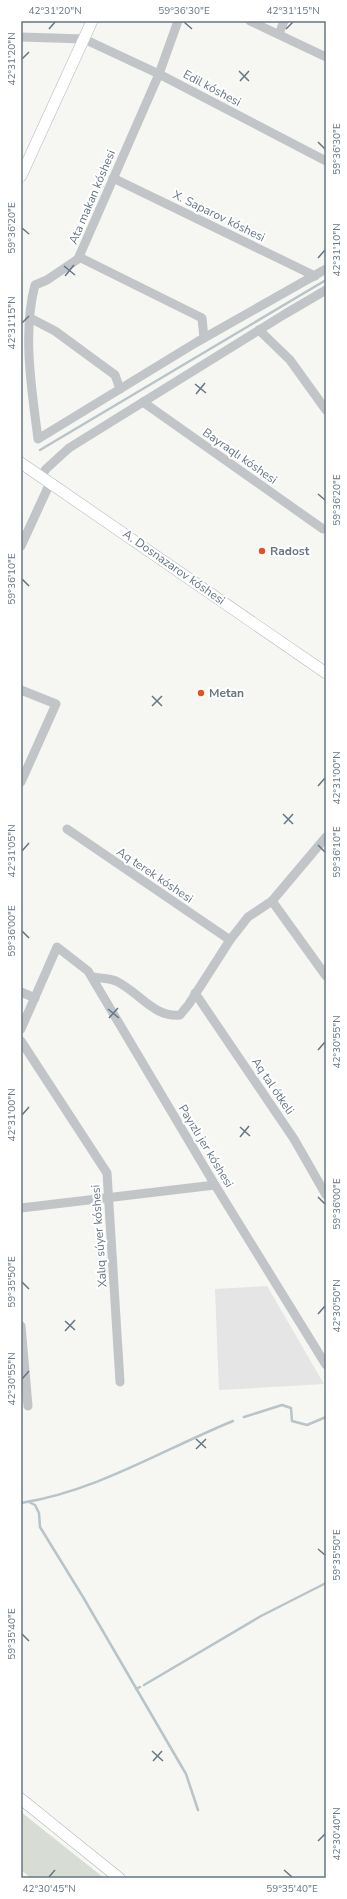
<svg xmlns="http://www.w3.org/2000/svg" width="347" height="1899" viewBox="0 0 347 1899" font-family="'Nunito Sans',sans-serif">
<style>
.built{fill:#e4e5e4}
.grass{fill:#d7ddd4}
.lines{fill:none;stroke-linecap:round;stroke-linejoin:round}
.stream{stroke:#b8c4c8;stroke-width:2.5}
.major-casing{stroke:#b4b9bc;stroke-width:12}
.minor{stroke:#c1c5c8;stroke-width:9}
.major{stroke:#fff;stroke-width:11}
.ticks{fill:none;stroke:#667683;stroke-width:1.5}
.poi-dot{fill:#df522a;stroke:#fff;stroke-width:1.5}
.labels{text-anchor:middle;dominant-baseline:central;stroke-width:4;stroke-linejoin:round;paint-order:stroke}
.street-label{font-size:12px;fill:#667683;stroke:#fff}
.poi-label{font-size:12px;font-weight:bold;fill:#667683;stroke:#fff;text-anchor:start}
.neatline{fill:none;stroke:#667683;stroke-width:1.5}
.ticks-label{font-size:10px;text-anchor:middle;fill:#667683}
</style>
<rect width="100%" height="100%" fill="#f6f6f3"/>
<path class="built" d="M267,1286l57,98 -105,6 -4,-101z"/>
<path class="grass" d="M21,1812l83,66h-73l-10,-8z"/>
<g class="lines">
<g class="stream">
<path d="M40,450l286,-170"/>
<path d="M244,1417l38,-12 9,3 1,13 15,4 19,-8"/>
<path d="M29,1502l6,3 4,8 1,14 43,70 103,177 12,36"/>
<path d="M21,1503c76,-12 141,-53 212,-82"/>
<path d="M144,1685l117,-69 65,-33"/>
<path d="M136,1689l4,-2"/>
</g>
<g class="major-casing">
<g id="major">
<path d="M21,176l71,-155"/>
<path d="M21,463l305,210"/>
<path d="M21,1799l98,79"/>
</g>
</g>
<g class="minor">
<path d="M178,21l-19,53 -81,185 -31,21 -12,5c-13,48 -3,106 3,154l159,-97 129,-73"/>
<path d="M250,21l76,36"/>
<path d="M279,34l5,-13"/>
<path d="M21,37l63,2 75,35 167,87"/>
<path d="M113,178l202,98"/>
<path d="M79,257l123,61 2,20"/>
<path d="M30,318l25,13 60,44 5,14"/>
<path d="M259,330l31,30 36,50"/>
<path d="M143,402l180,127"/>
<path d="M41,477l5,-8 23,-21 216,-134 41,-24"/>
<path d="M21,546l29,-63"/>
<path d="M21,690l35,14 -35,78"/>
<path d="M67,829l163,111"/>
<path d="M272,901l54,75"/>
<path d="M92,977c7,1 17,1 24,4 23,11 38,37 64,34l9,-11 41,-64 18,-23 24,-16 54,-64"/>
<path d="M21,992l14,6"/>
<path d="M195,993l99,146 32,56"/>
<path d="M21,1029l36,-82 31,24 127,214 111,180"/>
<path d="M21,1041l86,132 13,209"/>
<path d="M21,1208l194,-23"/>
<path d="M21,1326l7,80"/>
</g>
<use href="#major" class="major"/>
</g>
<path class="ticks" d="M184,22l8,7M49,29l6,-7M286,29l7,-7M22,59l7,-7M239,71l10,10M240,81l9,-10M318,142l7,7M22,228l7,6M318,258l7,-8M64,266l11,9M65,276l9,-11M22,323l7,-7M195,384l11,9M196,394l9,-11M318,494l7,6M22,579l7,7M152,696l10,10M152,706l10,-10M318,786l7,-8M283,814l10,10M284,824l9,-10M318,845l7,7M22,851l7,-8M22,931l7,7M108,1009l11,9M109,1018l9,-10M318,1050l7,-8M22,1115l7,-8M240,1127l10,9M240,1137l9,-11M318,1197l7,7M22,1282l7,7M318,1314l7,-8M65,1321l10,9M65,1331l10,-11M22,1379l7,-8M196,1439l10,9M196,1449l10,-10M318,1549l7,6M22,1634l7,7M152,1751l11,10M153,1761l9,-10M318,1841l7,-7M284,1870l8,7M49,1877l6,-7"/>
<g class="poi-dot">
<circle cx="262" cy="551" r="4"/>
<circle cx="201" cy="693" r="4"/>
</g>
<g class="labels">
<g class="street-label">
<text transform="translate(212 88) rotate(28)">Edil kóshesi</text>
<text transform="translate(92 197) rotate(-67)">Ata makan kóshesi</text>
<text transform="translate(219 216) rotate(26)">X. Saparov kóshesi</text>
<text transform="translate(240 456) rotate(35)">Bayraqlı kóshesi</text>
<text transform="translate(174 567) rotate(35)">A. Dosnazarov kóshesi</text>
<text transform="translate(155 875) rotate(34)">Aq terek kóshesi</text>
<text transform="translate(273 1086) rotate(56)">Aq tal ótkeli</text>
<text transform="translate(206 1146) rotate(59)">Payızlı jer kóshesi</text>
<text transform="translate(99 1236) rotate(-94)">Xalıq súyer kóshesi</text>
</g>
<g class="poi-label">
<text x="270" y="551">Radost</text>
<text x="209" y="693">Metan</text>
</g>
</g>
<rect width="347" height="1899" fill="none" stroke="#ffffff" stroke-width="44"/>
<rect x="22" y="22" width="303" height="1855" class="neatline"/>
<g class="ticks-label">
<text x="55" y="14">42°31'20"N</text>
<text x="184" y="14">59°36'30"E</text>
<text x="293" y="14">42°31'15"N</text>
<text transform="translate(11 59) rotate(-90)" y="4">42°31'20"N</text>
<text transform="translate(336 149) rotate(-90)" y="4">59°36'30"E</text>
<text transform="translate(11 228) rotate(-90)" y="4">59°36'20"E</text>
<text transform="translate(336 250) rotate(-90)" y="4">42°31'10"N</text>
<text transform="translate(11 323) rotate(-90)" y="4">42°31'15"N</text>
<text transform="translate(336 500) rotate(-90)" y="4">59°36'20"E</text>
<text transform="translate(11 579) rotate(-90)" y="4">59°36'10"E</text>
<text transform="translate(336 778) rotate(-90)" y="4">42°31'00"N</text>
<text transform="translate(11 851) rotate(-90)" y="4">42°31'05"N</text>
<text transform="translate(336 852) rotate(-90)" y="4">59°36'10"E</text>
<text transform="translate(11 931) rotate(-90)" y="4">59°36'00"E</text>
<text transform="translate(336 1042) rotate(-90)" y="4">42°30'55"N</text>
<text transform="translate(11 1115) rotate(-90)" y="4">42°31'00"N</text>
<text transform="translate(336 1204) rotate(-90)" y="4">59°36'00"E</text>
<text transform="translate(11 1282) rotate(-90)" y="4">59°35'50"E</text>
<text transform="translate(336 1306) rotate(-90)" y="4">42°30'50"N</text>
<text transform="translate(11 1379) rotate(-90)" y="4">42°30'55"N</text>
<text transform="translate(336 1555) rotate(-90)" y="4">59°35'50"E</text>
<text transform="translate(11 1634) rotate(-90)" y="4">59°35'40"E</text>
<text transform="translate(336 1834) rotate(-90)" y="4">42°30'40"N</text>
<text x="49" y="1892">42°30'45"N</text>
<text x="292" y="1892">59°35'40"E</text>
</g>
</svg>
